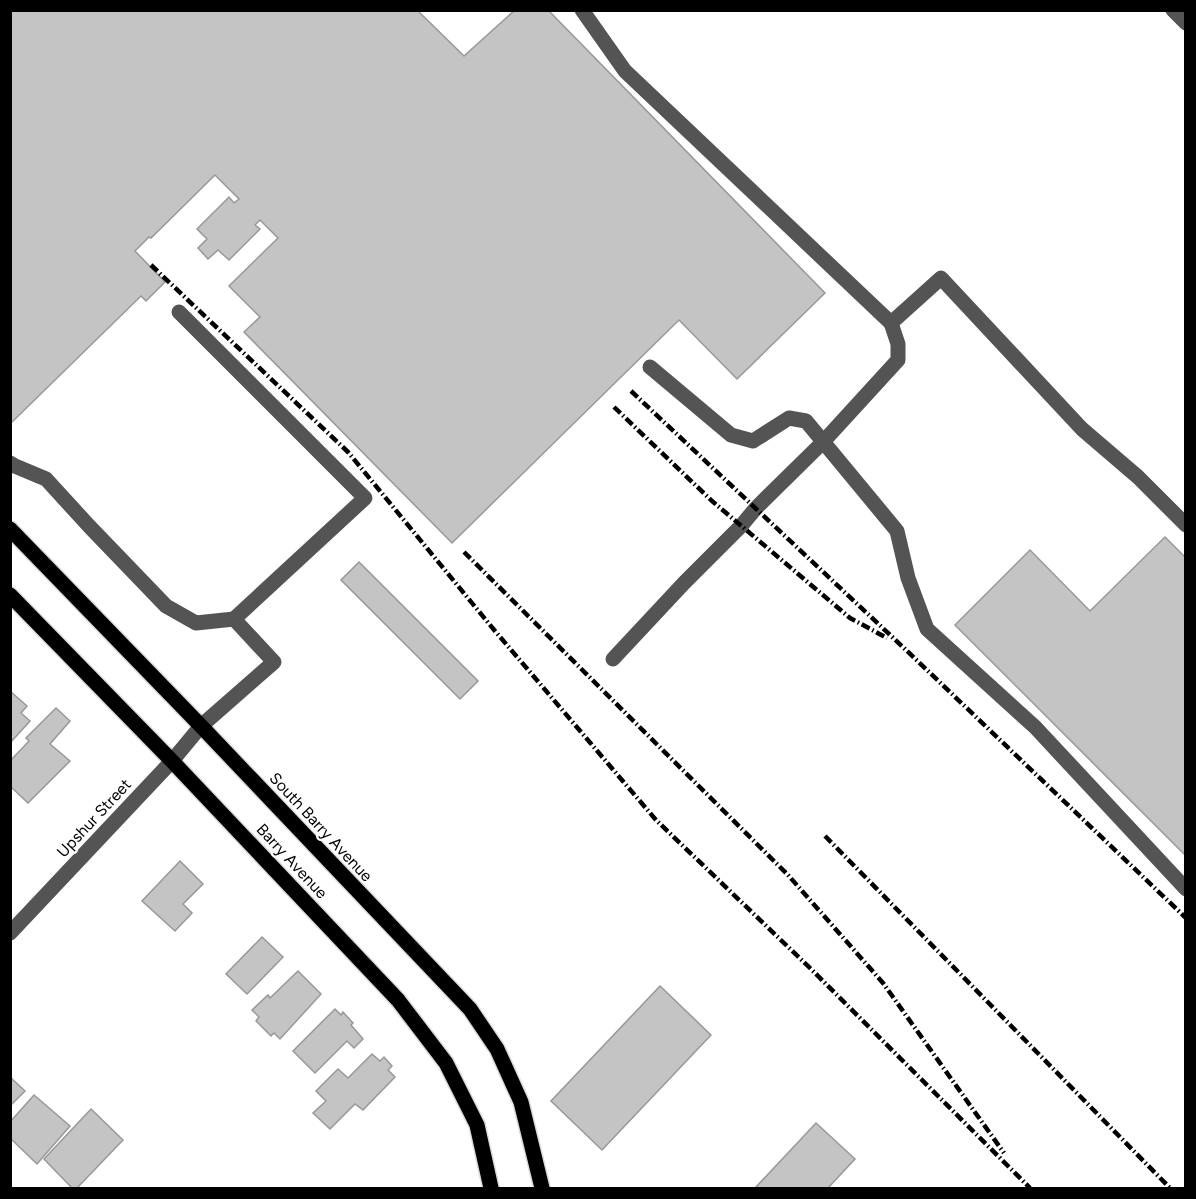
<svg xmlns="http://www.w3.org/2000/svg" width="1196" height="1199" viewBox="0 0 1196 1199" font-family="Figtree,sans-serif">
<style>
.building{fill:#c4c4c4;stroke:#989898;stroke-width:1.5}
.lines{fill:none;stroke-linecap:round;stroke-linejoin:round}
.major-casing{stroke:#dbdbdb;stroke-width:18}
.minor{stroke:#545454;stroke-width:15}
.major{stroke:#000;stroke-width:15}
.rail{stroke:#000;stroke-width:4.5;stroke-dasharray:9 3 1.5 3;stroke-linecap:butt}
.labels{text-anchor:middle;dominant-baseline:central;stroke-width:4.5;stroke-linejoin:round;paint-order:stroke}
.street-label{font-size:16px;fill:#000;stroke:#fff}
</style>
<rect width="100%" height="100%" fill="#fff"/>
<g class="building">
<path d="M10,10h407l47,46 51,-46h33l277,283 -88,86 -58,-59 -227,223 -208,-211 16,-15 -31,-31 49,-48 -18,-18 -5,5 5,4 -31,31 -11,-10 -10,9 -10,-11 9,-9 -10,-10 32,-32 5,6 5,-4 -24,-24 -64,63 -2,-1 -14,14 30,31 -19,19 -5,-5 -131,128z"/>
<path d="M1165,537l21,21v298l-231,-231 75,-75 60,61z"/>
<path d="M359,562l119,119 -18,18 -119,-119z"/>
<path d="M10,691l17,15 -6,7 9,8 -20,22z"/>
<path d="M56,708l14,13 -20,23 20,17 -42,42 -18,-17v-25l19,-20 -3,-3z"/>
<path d="M180,861l23,23 -20,20 9,9 -17,18 -33,-30z"/>
<path d="M262,937l21,20 -36,37 -21,-20z"/>
<path d="M298,971l23,23 -41,45 -6,-6 -3,3 -15,-15 3,-4 -7,-7 16,-15 2,3z"/>
<path d="M660,986l51,49 -109,115 -51,-49z"/>
<path d="M335,1009l6,6 2,-3 10,11 -2,2 12,14 -9,9 -7,-7 -32,32 -22,-22z"/>
<path d="M372,1054l8,7 4,-4 8,9 -4,4 7,7 -32,33 -8,-6 -25,25 -17,-16 13,-12 -10,-10 22,-22 10,9z"/>
<path d="M10,1077l15,14 -15,15z"/>
<path d="M34,1095l36,31 -33,38 -27,-26v-16z"/>
<path d="M91,1109l32,31 -46,48h-5l-28,-29z"/>
<path d="M816,1123l39,36 -27,29h-73z"/>
</g>
<g class="lines">
<g class="major-casing">
<g id="major">
<path d="M10,529l191,197 269,283 27,40 24,53 21,86"/>
<path d="M10,595l162,166 226,239 48,63 31,62 14,63"/>
</g>
</g>
<g class="minor">
<path d="M582,10l43,61 266,252 50,-45 141,151 56,48 48,48"/>
<path d="M1173,10l13,13"/>
<path d="M650,367l81,68 22,6 36,-23 17,3 91,110 11,47 19,51 108,98 151,162"/>
<path d="M10,463l5,3 31,13 43,47 77,80 30,17 38,-4"/>
<path d="M613,659l71,-76 57,-57 15,-18 67,-66 75,-82v-16l-7,-21"/>
<path d="M10,933l162,-172 29,-35 73,-64 -40,-43 131,-121 -186,-186"/>
</g>
<use href="#major" class="major"/>
<g class="rail">
<path d="M151,265l197,187 147,179 161,189 154,148 220,220"/>
<path d="M631,391l274,258 281,269"/>
<path d="M614,407l98,94 138,117 37,20"/>
<path d="M464,552l324,323 95,108 121,170"/>
<path d="M825,836l345,352"/>
</g>
</g>
<g class="labels">
<g class="street-label">
<text transform="translate(94 818) rotate(-47)">Upshur Street</text>
<text transform="translate(321 827) rotate(47)">South Barry Avenue</text>
<text transform="translate(292 861) rotate(47)">Barry Avenue</text>
</g>
</g>
<rect width="1196" height="1199" fill="none" stroke="#000000" stroke-width="24"/>
</svg>
